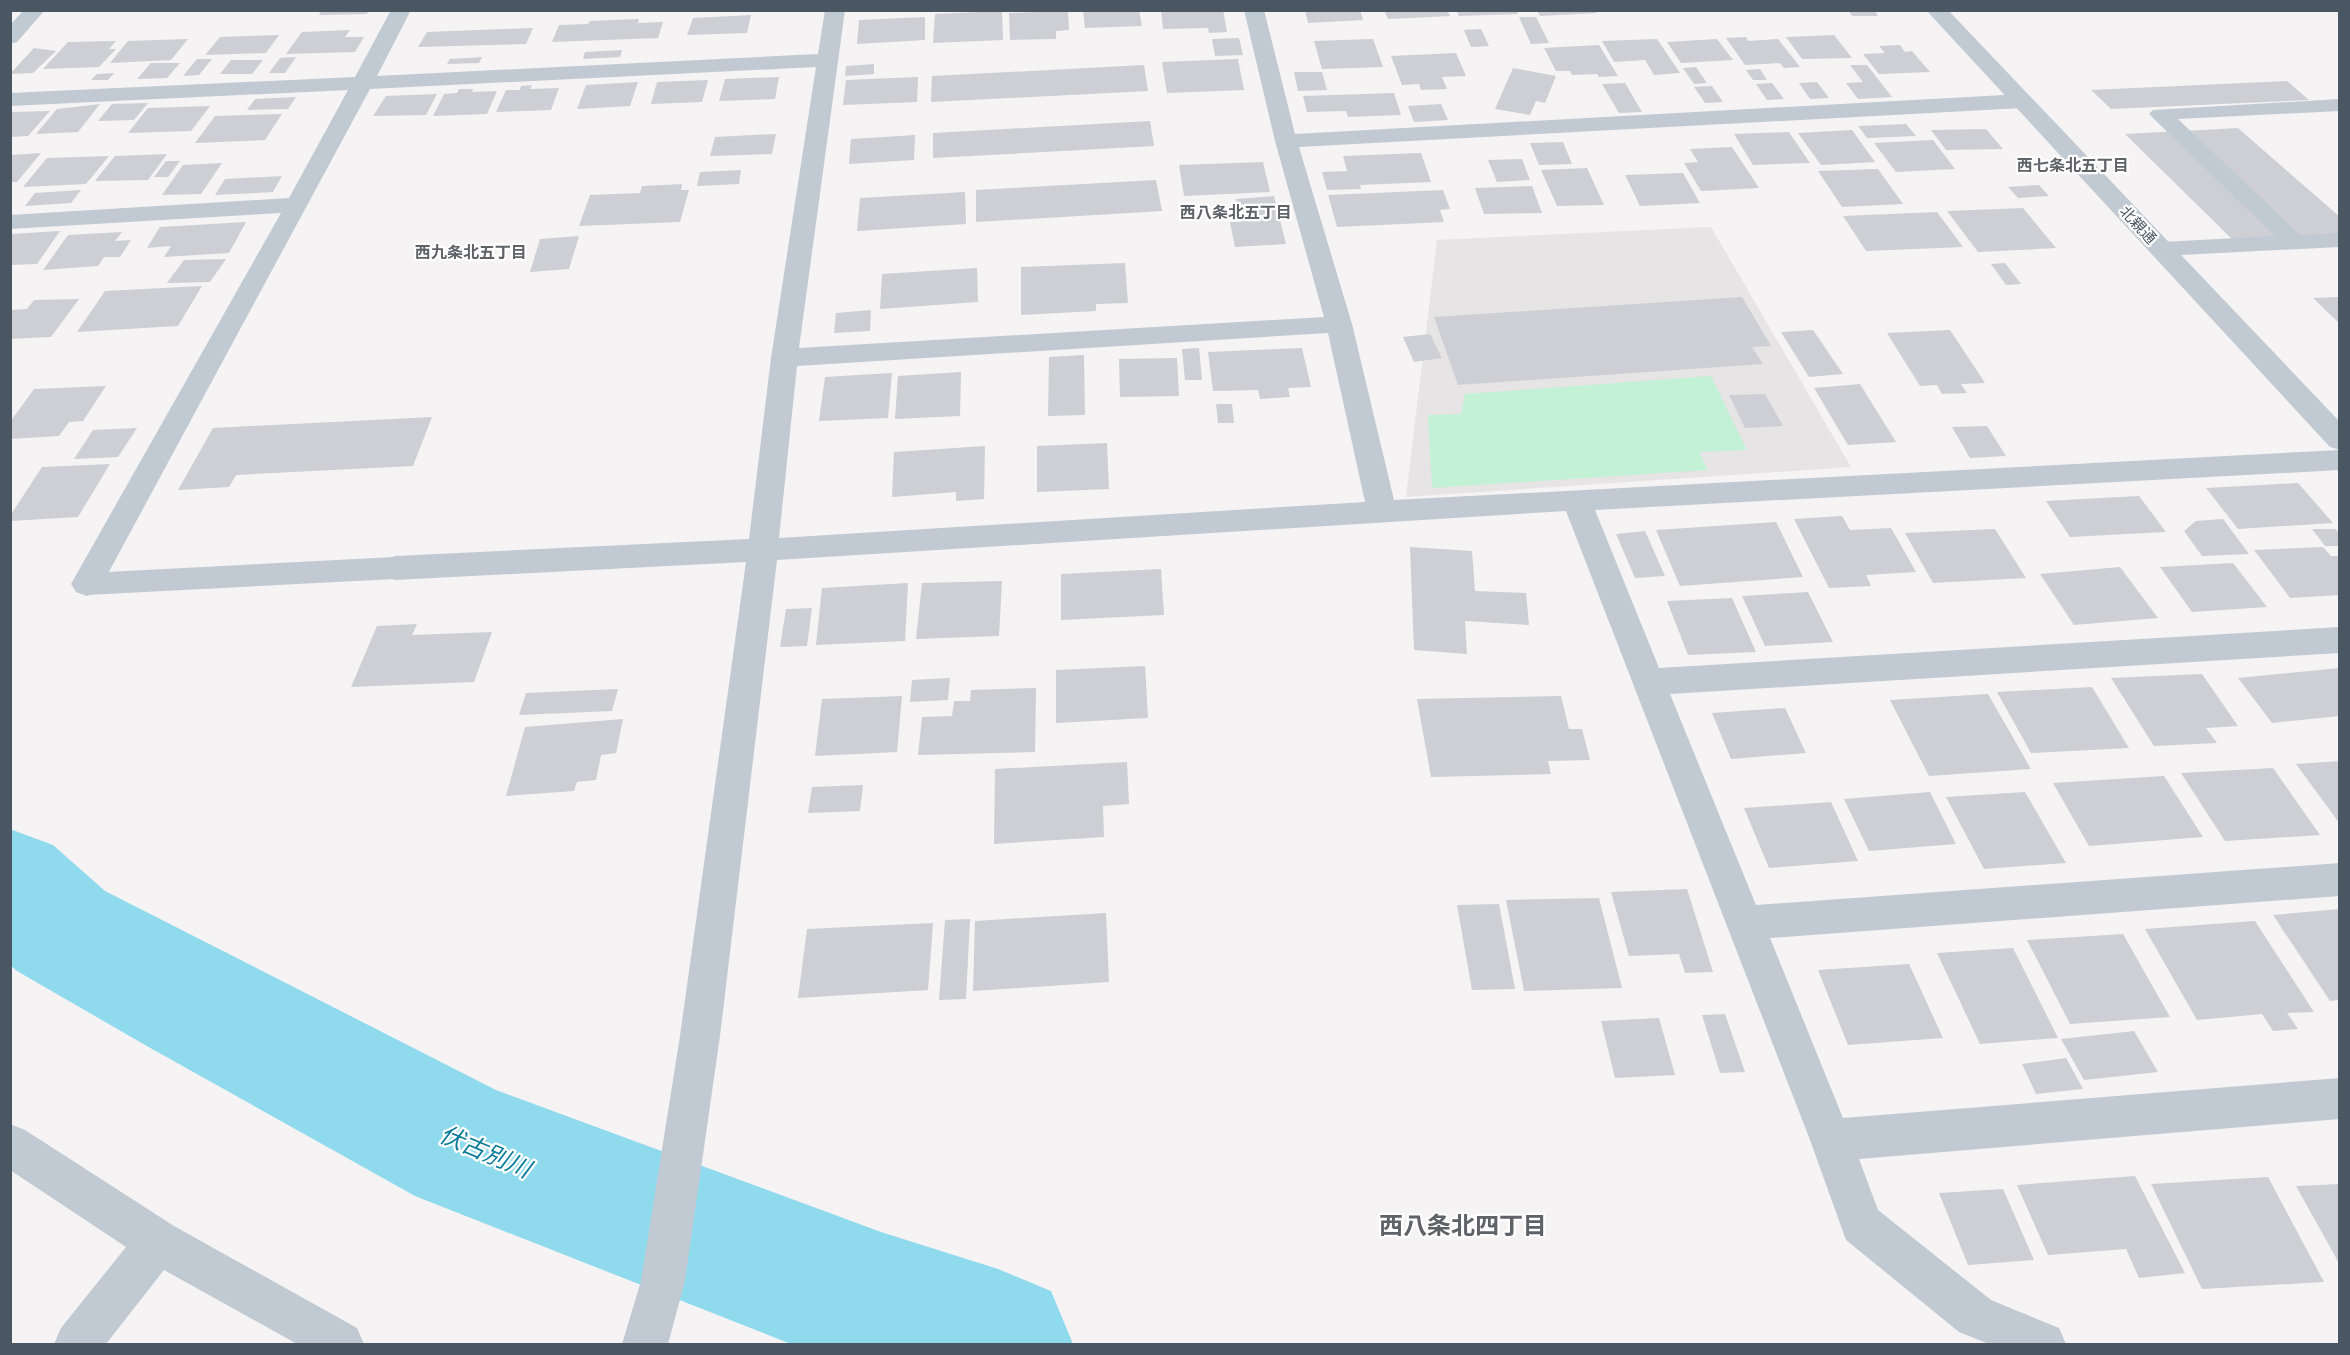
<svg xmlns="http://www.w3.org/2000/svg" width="2350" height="1355" viewBox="0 0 2350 1355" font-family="'DejaVu Sans','Noto Sans JP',sans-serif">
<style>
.education{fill:#e6e4e5}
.green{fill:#c3f1d5}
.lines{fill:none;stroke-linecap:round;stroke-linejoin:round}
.river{fill:#90daee;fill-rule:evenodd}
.building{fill:#cdcfd5}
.service{fill:#c1cad2;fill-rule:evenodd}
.minor{fill:#c1cad2;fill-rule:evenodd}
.tertiary{fill:#c1cad2;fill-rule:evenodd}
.labels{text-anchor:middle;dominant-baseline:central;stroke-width:4.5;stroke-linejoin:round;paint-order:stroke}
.far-street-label{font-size:15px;fill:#4a5661;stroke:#fff}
.far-neighbourhood-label{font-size:16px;font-weight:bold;fill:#5f6368;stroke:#fff}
.near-water-label{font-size:24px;font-style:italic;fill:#0c7c9b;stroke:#fff}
.near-neighbourhood-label{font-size:24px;font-weight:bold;fill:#5f6368;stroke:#fff}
</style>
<rect width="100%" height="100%" fill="#f5f3f3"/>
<path class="education" d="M1711,227l140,240 -445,30 31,-257z"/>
<path class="green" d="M1711,376l36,74 -48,2 9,18 -276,18 -4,-73 33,-1 4,-20z"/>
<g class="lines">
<path class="river" d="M10,829l43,16 52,46 391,199 385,142 117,37 53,22 22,53h-282l-376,-148 -270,-151 -128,-74 -7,-6z"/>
</g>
<g class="building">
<path d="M322,10h47l-2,4 -48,1z"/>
<path d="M1083,10h56l3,16 -57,2z"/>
<path d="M1161,10h62l4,22 -18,1 -1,-5 -45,1z"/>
<path d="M1305,10h55l3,10 -55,3z"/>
<path d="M1384,10h63l3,6 -62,3z"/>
<path d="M1456,10h60l2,4 -59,2z"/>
<path d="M1537,10h58l2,3 -57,3z"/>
<path d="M1848,10h26l4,6h-26z"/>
<path d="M1002,11l1,29 -70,3 2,-29z"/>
<path d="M1068,11l1,19 -13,1v8l-46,1 -1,-27z"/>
<path d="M751,15l-4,18 -60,2 6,-17z"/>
<path d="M925,17v23l-68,4 2,-24z"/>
<path d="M1519,17h17l13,26 -18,1z"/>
<path d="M639,19l-1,4 25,-1 -5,16 -106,4 7,-17 29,-1 2,-3z"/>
<path d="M533,28l-7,16 -108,3 9,-15z"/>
<path d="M1481,29l8,17 -18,1 -7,-17z"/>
<path d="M350,30l-5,7h19l-9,15 -69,2 16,-22z"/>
<path d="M279,35l-13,18 -61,2 15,-18z"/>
<path d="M1834,35l18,23 -50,1 -16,-22z"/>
<path d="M1746,37l2,4 30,-2 22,28 -16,1 -4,-5 -35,2 -19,-27z"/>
<path d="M1239,38l4,17 -28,1 -3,-17z"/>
<path d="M188,39l-17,21 -61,3 18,-22z"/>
<path d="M1373,39l10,28 -61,2 -8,-28z"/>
<path d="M1657,39l23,34 -26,2 -9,-15 -31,2 -12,-21z"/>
<path d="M1717,39l16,21 -52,3 -14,-21z"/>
<path d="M116,41l-7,8h7l-17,18 -56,2 25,-27z"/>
<path d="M1599,45l19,31 -19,1 -2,-3 -25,1 -2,-4h-14l-12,-23z"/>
<path d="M1900,45l5,7 7,-1 18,21 -51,2 -16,-20 22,-1 -6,-7z"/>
<path d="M34,48l22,3 -23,22 -23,1z"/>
<path d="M622,50l-2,7 -37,2 2,-7z"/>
<path d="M1456,53l10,23 -24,1 5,12 -26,1 -2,-6 -17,1 -11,-29z"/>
<path d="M296,57l-11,16h-16l11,-15z"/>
<path d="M482,57l-3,6 -32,1 3,-5z"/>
<path d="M197,59h15l-13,16 -16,1z"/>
<path d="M1238,59l6,31 -77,3 -5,-31z"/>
<path d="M231,60h32l-11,14h-32z"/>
<path d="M151,63h29l-13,15 -30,1z"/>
<path d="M874,64v10l-29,2 1,-10z"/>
<path d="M1144,65l4,26 -217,11 1,-26z"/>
<path d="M1850,65h17l25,32 -34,2 -12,-16 17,-1z"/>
<path d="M1696,67l11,16 -13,1 -11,-16z"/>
<path d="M1513,68l43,8 -11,27 -9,-2 -6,14 -35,-6z"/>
<path d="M1760,69l7,11h-14l-7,-10z"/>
<path d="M1294,72h28l5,18 -29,1z"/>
<path d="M114,73l-6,7h-17l6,-6z"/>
<path d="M779,77l-4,22 -56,2 6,-22z"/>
<path d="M918,77l-1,25 -74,3 3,-25z"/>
<path d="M708,80l-6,22 -51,2 6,-22z"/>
<path d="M2287,81l22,19 -198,9 -20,-19z"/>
<path d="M638,82l-8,24 -53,3 9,-24z"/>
<path d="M1817,82l12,16 -19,1 -11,-16z"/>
<path d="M1625,83l17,29 -23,1 -17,-29z"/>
<path d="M1772,83l12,16 -17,1 -11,-16z"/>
<path d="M532,85l-2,4 29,-1 -8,22 -55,2 10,-22h14l1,-4z"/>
<path d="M1712,86l11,16 -18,1 -11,-16z"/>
<path d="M459,89h14l-1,3 25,-1 -10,23 -54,2 11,-22 13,-1z"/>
<path d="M1394,93l7,22 -53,2 -2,-6 -39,1 -4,-16z"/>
<path d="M437,94l-11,21 -53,1 13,-20z"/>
<path d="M296,97l-8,12 -41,1 8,-11z"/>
<path d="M148,103l-14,17 -36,1 14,-17z"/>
<path d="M100,104l-22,28 -42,2 21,-25z"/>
<path d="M1441,104l7,16 -34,2 -6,-16z"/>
<path d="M210,106l-19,25 -63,2 20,-25z"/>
<path d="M50,111l-22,25 -18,1 2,-25z"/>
<path d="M282,114l-17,26 -70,3 20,-27z"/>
<path d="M1150,121l4,25 -221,12v-25z"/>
<path d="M1906,124l10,12 -49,2 -9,-12z"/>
<path d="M2238,128l102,89v17l-106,7 -109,-107z"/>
<path d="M1986,129l17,20 -57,1 -15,-20z"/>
<path d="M1852,130l23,32 -54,3 -23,-32z"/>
<path d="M1789,132l21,31 -57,2 -19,-31z"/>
<path d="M776,134l-4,20 -62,2 5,-19z"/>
<path d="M915,135l-1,25 -65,4 2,-25z"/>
<path d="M1933,140l22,29 -59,3 -22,-29z"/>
<path d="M1563,142l9,22 -33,1 -9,-22z"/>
<path d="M1732,147l27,41 -58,3 -17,-28 14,-1 -8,-13z"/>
<path d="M41,153l-24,29h-7v-27z"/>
<path d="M1421,153l10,29 -71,3 1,4 -34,1 -5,-18 25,-1 -4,-15z"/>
<path d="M167,154l-19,26 -53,1 20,-25z"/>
<path d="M109,156l-23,28 -63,3 24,-29z"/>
<path d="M1522,159l8,21 -33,2 -9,-22z"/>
<path d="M166,161h14l-12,16h-14z"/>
<path d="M1263,162l7,30 -86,4 -5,-31z"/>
<path d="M222,163l-21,31 -39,1 21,-30z"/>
<path d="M1587,168l17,37 -47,1 -16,-36z"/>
<path d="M1878,169l25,35 -61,3 -24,-36z"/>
<path d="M741,170l-2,14 -42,2 3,-14z"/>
<path d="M1683,173l17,30 -60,3 -15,-31z"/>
<path d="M282,176l-9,16 -58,3 10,-16z"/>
<path d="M1156,180l6,31 -186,11v-32z"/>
<path d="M682,184l-1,6h8l-9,32 -101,4 11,-31 50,-2 2,-7z"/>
<path d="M2039,185l10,11 -31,2 -10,-11z"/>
<path d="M1532,186l10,27 -58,1 -9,-26z"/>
<path d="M81,190l-10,13 -46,3 10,-13z"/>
<path d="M1443,190l7,19 -10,1 4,12 -107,5 -9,-32z"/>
<path d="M965,192l1,32 -109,7 3,-33z"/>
<path d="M1274,196l12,48 -51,3 -5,-25h11l-5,-23z"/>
<path d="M2023,208l33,40 -78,4 -31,-41z"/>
<path d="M1937,212l26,35 -97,4 -23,-35z"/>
<path d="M246,222l-17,31 -65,4 7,-11 -24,2 13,-21z"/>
<path d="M60,231l-23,33 -27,1v-31z"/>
<path d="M122,232l-7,9 16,-1 -11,17h-16l-6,9 -55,4 25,-35z"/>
<path d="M579,236l-10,33 -39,3 10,-33z"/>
<path d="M226,259l-16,23 -43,1 17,-23z"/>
<path d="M1125,263l3,40 -32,1v7l-75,4v-48z"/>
<path d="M2005,263l16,21 -15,1 -15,-21z"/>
<path d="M977,268l1,34 -98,7 2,-35z"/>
<path d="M202,286l-24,40 -101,6 28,-41z"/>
<path d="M1742,297l29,49 -19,1 11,17 -305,21 -24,-68z"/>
<path d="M2340,297v27l-27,-26z"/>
<path d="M79,299l-28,38 -41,2v-29l17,-1 7,-9z"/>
<path d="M871,310l-1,21 -36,2 2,-20z"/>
<path d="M1813,330l30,44 -34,3 -28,-45z"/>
<path d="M1950,330l35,53 -24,1 6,9 -25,1 -5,-9 -17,1 -33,-53z"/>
<path d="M1430,334l12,24 -28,4 -11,-25z"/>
<path d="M1199,348l3,32h-17l-3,-31z"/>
<path d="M1302,348l9,39 -23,1 2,9 -30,2 -2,-9 -45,1 -5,-39z"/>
<path d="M1084,355l1,60 -37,1 1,-59z"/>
<path d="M1177,358l2,38 -59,1 -1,-38z"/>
<path d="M961,372l-1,44 -65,3 3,-43z"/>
<path d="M892,373l-4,45 -69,3 6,-44z"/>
<path d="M1860,384l36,58 -48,3 -34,-57z"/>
<path d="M106,386l-23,35 -14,1 -10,14 -49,3v-17l24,-33z"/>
<path d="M1765,394l18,32 -38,2 -16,-33z"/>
<path d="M1216,404h16l2,19h-16z"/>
<path d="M432,417l-19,49 -177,9 -7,12 -51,3 35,-62z"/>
<path d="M1987,426l19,30 -36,2 -18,-31z"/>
<path d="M137,428l-19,29 -44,2 19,-29z"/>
<path d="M1107,443l2,46 -72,3v-46z"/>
<path d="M985,446l-1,53 -28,2v-9l-64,5 2,-45z"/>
<path d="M110,464l-32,53 -68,4v-5l32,-49z"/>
<path d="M2298,483l35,40 -95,6 -32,-41z"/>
<path d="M2139,496l27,36 -96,5 -24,-36z"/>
<path d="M1842,516l8,14 41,-2 25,44 -50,3 5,11 -42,2 -35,-69z"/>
<path d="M2223,519l26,35 -47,2 -18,-25 12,-10z"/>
<path d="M1776,522l27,55 -123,9 -24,-56z"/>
<path d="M1995,529l31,49 -93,5 -28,-50z"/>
<path d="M2312,529h23l5,4v13h-15z"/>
<path d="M1645,531l20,45 -30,2 -19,-44z"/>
<path d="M1410,547l62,4 3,40 51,2 3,32 -64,-4 2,33 -53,-4z"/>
<path d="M2323,547l8,9h9v39l-50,3 -36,-48z"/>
<path d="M2233,563l34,44 -75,5 -32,-45z"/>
<path d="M2120,567l38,51 -84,7 -34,-51z"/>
<path d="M1161,569l3,46 -103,5v-46z"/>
<path d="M1002,581l-3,55 -83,3 6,-56z"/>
<path d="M908,583l-3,58 -89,4 6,-57z"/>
<path d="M1808,592l25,50 -68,4 -23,-50z"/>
<path d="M1732,598l24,54 -68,3 -21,-54z"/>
<path d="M812,608l-5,38 -27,1 6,-38z"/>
<path d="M417,624l-5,11 80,-3 -18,50 -123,5 26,-61z"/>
<path d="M1145,666l3,52 -92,5v-53z"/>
<path d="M2340,668v48l-68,7 -34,-45z"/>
<path d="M2202,674l36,52 -32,2 11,15 -63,3 -43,-68z"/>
<path d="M950,678l-2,22 -38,2 2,-22z"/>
<path d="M2092,687l37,61 -98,5 -34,-61z"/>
<path d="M1036,688l-1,64 -117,3 4,-38 30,-1 2,-15h16l1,-11z"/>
<path d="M618,689l-6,22 -93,4 7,-22z"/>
<path d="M1988,694l43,75 -102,7 -39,-76z"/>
<path d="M902,696l-5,56 -82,4 7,-57z"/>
<path d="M1561,696l8,33h13l8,31 -42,1 3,13 -120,3 -14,-78z"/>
<path d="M1785,708l21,45 -75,6 -19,-46z"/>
<path d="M623,719l-7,34 -15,2 -5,25 -19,2 -3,9 -68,5 19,-69z"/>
<path d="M2340,761v63l-44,-60z"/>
<path d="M1127,762l2,42 -26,2 1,31 -110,7 1,-75z"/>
<path d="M2273,768l47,67 -95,6 -44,-68z"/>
<path d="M2164,776l39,61 -114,9 -36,-63z"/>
<path d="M863,785l-3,26 -52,2 4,-26z"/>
<path d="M1930,792l26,52 -87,7 -25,-52z"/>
<path d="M2025,792l41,71 -82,6 -38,-72z"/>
<path d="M1831,802l27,59 -89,7 -25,-60z"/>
<path d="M1687,889l26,83 -28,1 -6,-19 -50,2 -18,-64z"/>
<path d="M1599,898l23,90 -98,3 -18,-91z"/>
<path d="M1499,904l16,85 -43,1 -15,-85z"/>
<path d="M2340,909v91l-10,1 -57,-86z"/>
<path d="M1106,913l3,69 -136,9 2,-70z"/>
<path d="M970,919l-4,80 -27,1 6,-80z"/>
<path d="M2255,921l59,91 -27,1 11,16 -25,2 -11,-17 -65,6 -52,-91z"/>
<path d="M933,923l-5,67 -130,8 9,-69z"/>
<path d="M2123,934l47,83 -100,7 -43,-84z"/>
<path d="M2013,948l45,90 -78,6 -43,-91z"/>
<path d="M1909,964l34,74 -95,7 -30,-75z"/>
<path d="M1725,1014l20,58 -25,1 -18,-58z"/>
<path d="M1659,1018l16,57 -60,3 -14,-57z"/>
<path d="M2134,1031l24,41 -74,8 -23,-41z"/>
<path d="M2066,1058l17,31 -47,5 -14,-30z"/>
<path d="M2135,1176l50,97 -46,5 -13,-29 -78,6 -31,-70z"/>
<path d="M2268,1177l56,105 -122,7 -51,-105z"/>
<path d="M2340,1184v81l-44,-79z"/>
<path d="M2003,1189l31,71 -66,5 -29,-72z"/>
</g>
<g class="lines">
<g class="service">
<path d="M2340,99v12l-162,8 122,116 40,-2v14l-179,9 -8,-2 -4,-5 4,-5 8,-2 114,-6 -122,-118 -4,-4 4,-4z"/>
<path d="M395,557l10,3 5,8 -5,8 -10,3 -308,16 -11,-3 -4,-8 4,-8 11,-3z"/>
</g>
<g class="minor">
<path d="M24,10h21l-28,32 -7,2v-19z"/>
<path d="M391,10h20l-34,66 441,-22 7,-44h20l-46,338 525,-31 -49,-176 -31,-131h20l31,124 727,-40 8,2 3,5 -3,5 -8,2 -723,39 53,177 42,176 946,-50v20l-745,40 64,158 681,-41v26l-670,41 86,211 584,-42v33l-570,42 73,180 497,-40v41l-481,40 19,51 113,90 68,28 7,16h-77l-30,-12 -113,-92 -36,-100 -244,-629 -789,49 -57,476 -35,245 -17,63h-46l19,-63 39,-245 66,-474 -351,18 -11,-4 -4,-8 4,-8 11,-4 354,-17 22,-181 45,-291 -446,22 -272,503 -11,4 -11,-4 -5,-8 210,-371 -271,16v-14l279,-17 59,-108 -338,16v-13l345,-16zM1328,333l37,169 -586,36 18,-172z"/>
<path d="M10,1124l15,6 149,96 183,102 7,16h-67l-133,-74 -58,74h-52l7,-16 65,-81 -116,-77z"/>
</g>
<path class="tertiary" d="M1926,10h22l392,412v28l-10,-3z"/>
</g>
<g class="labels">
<g class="far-street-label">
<text transform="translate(2138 225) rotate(47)">北親通</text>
</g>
<g class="far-neighbourhood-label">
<text x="2073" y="165">西七条北五丁目</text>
<text x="1236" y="212">西八条北五丁目</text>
<text x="471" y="252">西九条北五丁目</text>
</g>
<g class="near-water-label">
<text transform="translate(485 1152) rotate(23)">伏古別川</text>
</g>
<g class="near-neighbourhood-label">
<text x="1463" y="1226">西八条北四丁目</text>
</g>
</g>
<rect width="2350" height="1355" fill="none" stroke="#4a5661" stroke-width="24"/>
</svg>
